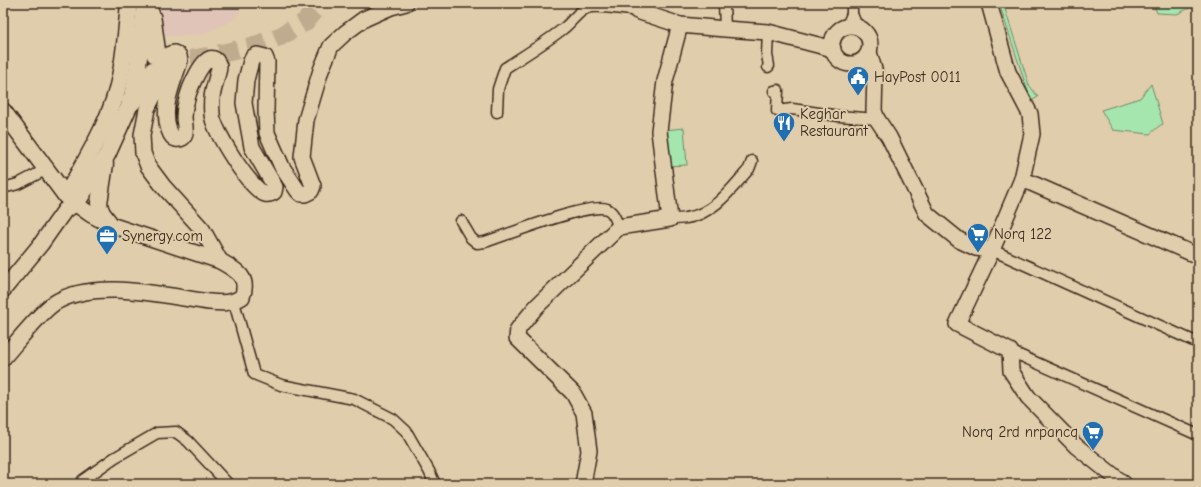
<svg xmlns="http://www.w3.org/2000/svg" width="1201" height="487" viewBox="0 0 1201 487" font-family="'Comic Neue',sans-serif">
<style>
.built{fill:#dfc4b7}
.green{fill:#a5e6af;stroke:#708866}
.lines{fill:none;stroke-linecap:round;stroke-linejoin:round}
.highway-tunnel{stroke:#bfac8f;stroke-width:19;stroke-dasharray:19 10;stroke-linecap:butt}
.street-casing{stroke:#3b2a1e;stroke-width:13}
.secondary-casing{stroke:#3b2a1e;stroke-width:18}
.primary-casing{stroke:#3b2a1e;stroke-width:19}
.highway-casing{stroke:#3b2a1e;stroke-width:22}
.street{stroke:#e0cdab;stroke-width:10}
.secondary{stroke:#e0cdab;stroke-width:15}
.primary{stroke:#e0cdab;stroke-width:16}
.highway{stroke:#e0cdab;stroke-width:19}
.labels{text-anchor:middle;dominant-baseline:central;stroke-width:4;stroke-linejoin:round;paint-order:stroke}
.poi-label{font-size:15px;fill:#3b2a1e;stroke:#e0cdab;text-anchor:start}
</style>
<rect width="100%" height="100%" fill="#e0cdab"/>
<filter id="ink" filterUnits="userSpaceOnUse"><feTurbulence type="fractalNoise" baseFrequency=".025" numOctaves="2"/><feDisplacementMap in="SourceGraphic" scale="8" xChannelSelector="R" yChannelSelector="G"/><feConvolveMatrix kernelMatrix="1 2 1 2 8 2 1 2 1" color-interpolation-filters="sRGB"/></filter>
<g filter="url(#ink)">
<path class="built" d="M148,3h97l-12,17 -31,15 -35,1 -14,-6z"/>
<g class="green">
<path d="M999,3h4l26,82 9,12 -7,4z"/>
<path d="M1153,3h45v1l-21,10 -20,-1z"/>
<path d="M1151,84l12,40 -4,2 -9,8 -37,-4 -12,-20 39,-12z"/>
<path d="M684,128l3,37 -20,1 -3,-36z"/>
</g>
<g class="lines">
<path class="highway-tunnel" d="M162,64l44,-7 48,-11 27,-10 24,-14 15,-19"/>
<g class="street-casing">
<g id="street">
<path d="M724,3l1,26"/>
<path d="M852,3v11l5,12"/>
<path d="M847,26l5,-12"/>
<path d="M768,32l-1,23 2,11 -1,1"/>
<path d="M774,91l4,-1 -1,21 15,-2 47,7 38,3"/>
<path d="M497,112l1,-23 7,-21c20,-13 40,-25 59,-40 8,-6 14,-17 23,-20 11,-4 38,2 50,3"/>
<path d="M3,188l15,-4 27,-14"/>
<path d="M670,219c6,0 11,0 16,-1 28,-4 46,-30 63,-49l3,-8"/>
<path d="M461,221l10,17 6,5 8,-1c22,-7 104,-40 122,-33 7,3 9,12 12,18"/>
<path d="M992,250l206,93"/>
<path d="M234,302l20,72 27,11 73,14 39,20 13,12 23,40 6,13"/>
<path d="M1010,351l188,84"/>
<path d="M81,484l2,-4 31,-22 43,-25 19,-1 12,9 40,43"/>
</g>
</g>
<g class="secondary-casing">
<g id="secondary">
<path d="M638,3l-1,8 43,14 45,4 43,3 65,17"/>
<path d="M989,3l19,69 22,42 2,20 -10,45"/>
<circle cx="851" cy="45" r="19"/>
<path d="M869,52l6,21 -1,38 3,8 12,18 38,77 32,26 17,8 16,2"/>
<path d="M220,261l-18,-32 -39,-43 -15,-20 -5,-13 -1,-18 5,-26 10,-20 10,-31 3,-4 4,-1 5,3 1,5c-7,22 -19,46 -11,69 1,3 3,8 7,9 14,2 8,-15 8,-22 0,-5 1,-12 3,-18 2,-9 16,-45 27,-40 3,1 4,4 5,7 0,6 -3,12 -4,18 -3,9 -4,20 -3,30 1,16 38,75 53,80 4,1 6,0 9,-2l1,-5 -23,-40 -8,-44 2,-23 5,-19 2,-4 4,-2 8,2 2,5 -1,48 1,23 15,34 16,24 3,3h4l6,-3 2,-5 -11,-29 4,-37 15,-50 10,-24 14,-13 19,-14 27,-12 15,-4"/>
<path d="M3,290l38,-46 24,-34 11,-6 14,10 21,11 109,36c16,9 30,16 22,36 -11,7 -21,6 -33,5 -43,-6 -117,-25 -156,2 -16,12 -36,38 -50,54"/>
<path d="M583,484l6,-33 -5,-38 -11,-20 -56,-55 1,-9 18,-22 83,-80 51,-8 -11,-88 6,-50 15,-56"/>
<path d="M1124,484l-48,-38 -48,-49 -17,-26 -1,-20 -53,-27 35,-74 30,-71 176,77"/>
</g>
</g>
<g class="primary-casing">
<g id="primary">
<path d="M3,111l63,85 10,8 31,-49 24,-53 7,-37 7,-61"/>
<path d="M105,164l-6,39 1,5 2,5 9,12"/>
<path d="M66,196c17,-31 37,-63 48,-96 10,-31 12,-65 15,-97"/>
</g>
</g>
<g class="highway-casing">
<g id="highway">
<path d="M145,3l6,15 5,36"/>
<path d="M131,102l23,-31"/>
</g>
</g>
<use href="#street" class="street"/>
<use href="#secondary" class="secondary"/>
<use href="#primary" class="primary"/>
<use href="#highway" class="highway"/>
</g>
</g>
<defs>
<g id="civic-pin" transform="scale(1.15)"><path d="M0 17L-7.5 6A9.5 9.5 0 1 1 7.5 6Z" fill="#1f6fb2" stroke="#e0cdab"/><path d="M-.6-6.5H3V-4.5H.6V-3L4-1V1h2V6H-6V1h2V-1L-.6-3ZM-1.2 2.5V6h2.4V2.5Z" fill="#fff"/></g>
<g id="restaurant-pin" transform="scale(1.15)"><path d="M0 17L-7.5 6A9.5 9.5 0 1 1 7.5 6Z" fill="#1f6fb2" stroke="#e0cdab"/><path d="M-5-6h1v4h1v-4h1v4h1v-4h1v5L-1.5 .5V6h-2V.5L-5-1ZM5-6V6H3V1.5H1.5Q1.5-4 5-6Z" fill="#fff"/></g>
<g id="supermarket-pin" transform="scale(1.15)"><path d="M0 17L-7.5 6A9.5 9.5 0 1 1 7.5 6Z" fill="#1f6fb2" stroke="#e0cdab"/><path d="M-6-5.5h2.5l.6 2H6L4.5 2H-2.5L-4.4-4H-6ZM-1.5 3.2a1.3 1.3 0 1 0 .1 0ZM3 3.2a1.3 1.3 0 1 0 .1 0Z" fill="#fff"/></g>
<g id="office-pin" transform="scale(1.15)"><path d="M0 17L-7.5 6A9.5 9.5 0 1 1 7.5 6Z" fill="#1f6fb2" stroke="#e0cdab"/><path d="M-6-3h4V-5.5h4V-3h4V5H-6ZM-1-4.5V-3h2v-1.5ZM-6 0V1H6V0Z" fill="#fff"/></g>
</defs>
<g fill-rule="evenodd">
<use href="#civic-pin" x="858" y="77"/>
<use href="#restaurant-pin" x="784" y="123"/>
<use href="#supermarket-pin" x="978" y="234"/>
<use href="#office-pin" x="107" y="236"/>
<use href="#supermarket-pin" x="1093" y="432"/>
</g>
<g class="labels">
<g class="poi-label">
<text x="874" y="77">HayPost 0011</text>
<text x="800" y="114">Keghar<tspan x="800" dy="17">Restaurant</tspan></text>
<text x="994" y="234">Norq 122</text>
<text x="122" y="236">Synergy.com</text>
<text x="1078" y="432" text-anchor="end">Norq 2rd nrpancq</text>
</g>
</g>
<rect width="1201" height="487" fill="none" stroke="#e0cdab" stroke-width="16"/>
<rect x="8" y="8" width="1185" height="471" fill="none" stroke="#3b2a1e" stroke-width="1.5" filter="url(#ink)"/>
</svg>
